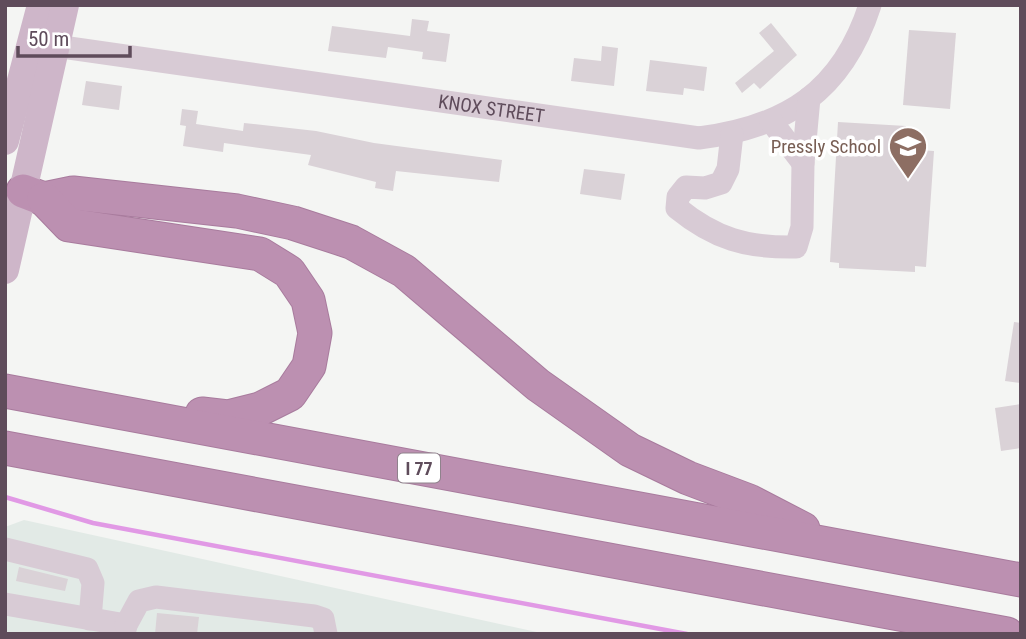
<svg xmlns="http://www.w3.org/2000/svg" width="1026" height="639" viewBox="0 0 1026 639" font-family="'Roboto Condensed',sans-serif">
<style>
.commercial{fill:#e2eae6}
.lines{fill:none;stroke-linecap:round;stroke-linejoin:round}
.stream{stroke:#e199e5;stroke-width:4.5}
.building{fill:#dad2d7}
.highway-casing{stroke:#a87b9d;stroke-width:35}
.minor{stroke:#d8cbd5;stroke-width:23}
.major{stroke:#ceb6c9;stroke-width:28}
.highway{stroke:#bc90b1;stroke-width:33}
.labels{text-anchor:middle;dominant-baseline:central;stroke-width:7;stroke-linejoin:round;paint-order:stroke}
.shield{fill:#fff;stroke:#8f828c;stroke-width:2}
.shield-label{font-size:18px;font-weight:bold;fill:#5f4c5b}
.street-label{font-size:19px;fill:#5f4c5b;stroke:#fff}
.education-label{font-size:19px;fill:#785e54;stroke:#fff;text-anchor:end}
</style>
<rect width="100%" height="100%" fill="#f4f5f3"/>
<path class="commercial" d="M24,520l522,114h-541v-107z"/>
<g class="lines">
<path class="stream" d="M5,497l88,26 594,111"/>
</g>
<g class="building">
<path d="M412,19l17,2 -2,10 23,3 -4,28 -24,-3 1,-7 -35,-5 -2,11 -58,-7 4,-25 78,10z"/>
<path d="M771,23l26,32 -37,34 -6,-6 -12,10 -7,-10 39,-32 -15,-18z"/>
<path d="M909,30l47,3 -6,76 -47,-4z"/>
<path d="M602,46l16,2 -4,38 -43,-5 3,-23 27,3z"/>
<path d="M650,60l57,7 -3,24 -20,-3 -1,7 -37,-4z"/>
<path d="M86,81l36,5 -3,24 -37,-5z"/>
<path d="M182,109l16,2 -2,13 47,7 1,-8 72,8 58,12 128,17 -3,22 -103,-11 -3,20 -18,-3 1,-6 -68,-17 3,-10 -87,-12 -1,9 -40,-6 3,-20 -6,-1z"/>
<path d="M838,122l68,4 -2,23 30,2 -8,116 -11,-1v6l-76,-4v-5l-9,-1z"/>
<path d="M584,169l41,5 -4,26 -41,-6z"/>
<path d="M1014,322l7,1v60l-16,-2z"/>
<path d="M1021,404v44l-20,3 -6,-43z"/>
<path d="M19,567l49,12 -3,12 -49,-10z"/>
<path d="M157,613l42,4 -2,17h-42z"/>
</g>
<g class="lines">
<g class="highway-casing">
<g id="highway">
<path d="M23,191l21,8 29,-6 164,18 56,12 58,19 53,29 134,114 92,65 58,28 61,23 54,28"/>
<path d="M44,199l25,26 191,29 29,18 19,28 7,33 -6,33 -19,28 -30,15 -32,8 -26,-3"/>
<path d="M5,391l1016,189"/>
<path d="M5,448l1002,186"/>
</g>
</g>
<g class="minor">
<path id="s1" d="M55,46l644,92c87,-11 143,-46 171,-133"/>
<path d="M771,121l32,42"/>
<path d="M732,134l-4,35 -7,14 -16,5 -19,-1 -8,10 -1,11c38,31 70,40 119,39l6,-20 1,-64 6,-65"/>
<path d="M5,549l82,20 6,14 -3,36"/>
<path d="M5,604l121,21 -2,9"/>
<path d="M126,625l13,-24 17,-4 158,19 9,3 3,15"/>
</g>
<g class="major">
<path d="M5,141l36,-136"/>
<path d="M5,270l60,-265"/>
</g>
<use href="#highway" class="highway"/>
</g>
<defs>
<g id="school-pin" transform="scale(2.0125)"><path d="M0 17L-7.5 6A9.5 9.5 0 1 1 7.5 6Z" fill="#8d6e63" stroke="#fff"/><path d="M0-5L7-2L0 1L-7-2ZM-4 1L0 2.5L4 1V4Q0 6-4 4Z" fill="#fff"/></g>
</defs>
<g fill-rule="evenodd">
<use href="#school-pin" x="908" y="146"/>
</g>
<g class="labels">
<rect class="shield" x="398" y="453.5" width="42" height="29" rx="5"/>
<g class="shield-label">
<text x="419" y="468">I 77</text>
</g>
<g class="street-label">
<text stroke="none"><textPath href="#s1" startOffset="441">KNOX STREET</textPath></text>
</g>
<g class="education-label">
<text x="881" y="146">Pressly School</text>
</g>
</g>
<rect width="1026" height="639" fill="none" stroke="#5f4c5b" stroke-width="14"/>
<path d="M18 46v10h112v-10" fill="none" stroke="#5f4c5b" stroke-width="3.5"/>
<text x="28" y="46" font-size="21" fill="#5f4c5b" stroke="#ffffff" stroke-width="5" paint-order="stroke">50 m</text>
</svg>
